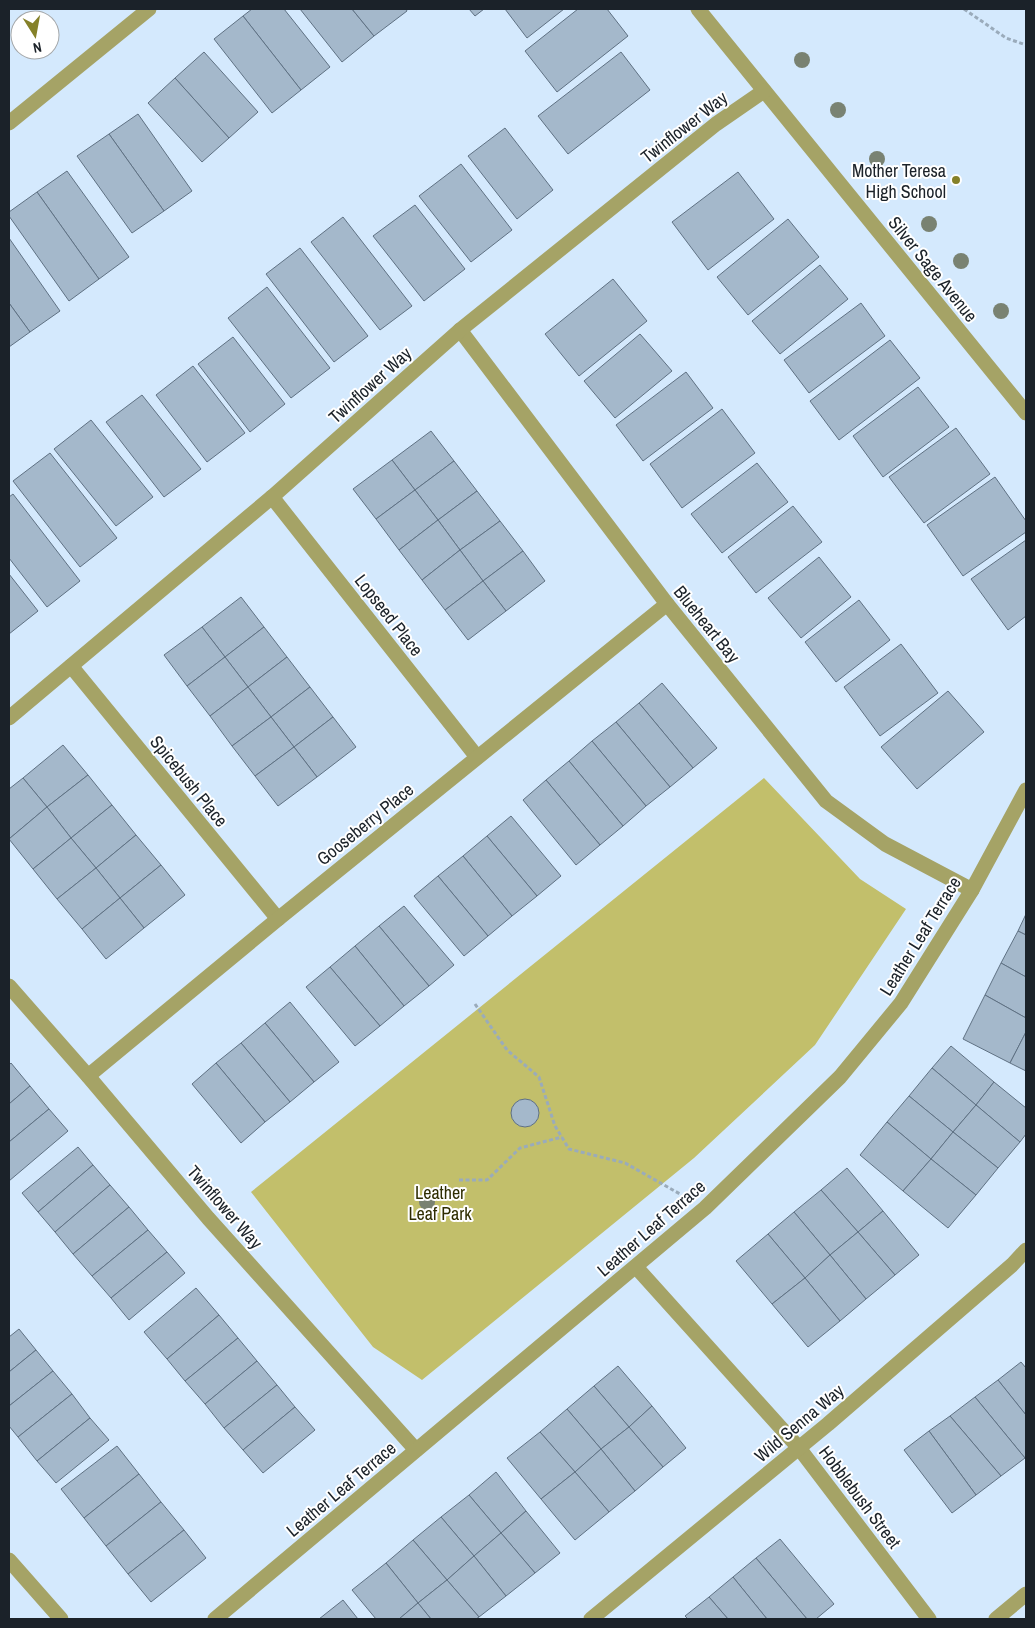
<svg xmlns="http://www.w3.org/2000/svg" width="1035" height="1628" viewBox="0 0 1035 1628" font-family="'Archivo Narrow',sans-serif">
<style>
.green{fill:#c2bf6b}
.building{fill:#a4b8cb;stroke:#5f7183}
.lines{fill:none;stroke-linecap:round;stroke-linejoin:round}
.path{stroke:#9aabbb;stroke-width:3;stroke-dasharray:4 2.5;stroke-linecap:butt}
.minor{stroke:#a5a366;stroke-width:15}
.tree{fill:#798272}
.poi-dot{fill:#858129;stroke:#fff;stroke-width:2}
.labels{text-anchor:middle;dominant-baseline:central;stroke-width:4;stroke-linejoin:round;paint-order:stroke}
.street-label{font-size:18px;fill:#1b2229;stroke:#fff}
.poi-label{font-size:18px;fill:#1b2229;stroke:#fff;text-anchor:end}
.park-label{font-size:18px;fill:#2f2d01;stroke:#fff}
</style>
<rect width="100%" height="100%" fill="#d4e9fd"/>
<path class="green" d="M764,778l96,101 46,30 -91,136 -121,113 -272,222 -49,-33 -122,-155z"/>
<g class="building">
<path d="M252,9h32l46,58 -29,23 -58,-74z"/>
<path d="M300,9h52l22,27 -32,26z"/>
<path d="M352,9h54l1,2 -33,25z"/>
<path d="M469,9h15l-9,7z"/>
<path d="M505,9h59l-37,29z"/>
<path d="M578,9h29l21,27 -71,56 -32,-41z"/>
<path d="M243,16l58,74 -29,23 -58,-74z"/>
<path d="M204,52l54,60 -29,26 -54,-60z"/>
<path d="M621,52l29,38 -82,64 -30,-38z"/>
<path d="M175,78l54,60 -27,24 -54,-59z"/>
<path d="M138,114l54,77 -28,20 -55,-77z"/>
<path d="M505,128l48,62 -36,29 -49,-63z"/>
<path d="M109,134l55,77 -32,22 -55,-77z"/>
<path d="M461,164l51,66 -41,32 -52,-66z"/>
<path d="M67,171l62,86 -30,22 -62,-87z"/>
<path d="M738,172l36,47 -66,51 -36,-48z"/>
<path d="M37,192l62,87 -30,22 -60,-85v-4z"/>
<path d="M415,205l50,64 -41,32 -51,-65z"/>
<path d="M343,217l69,89 -32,24 -69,-88z"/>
<path d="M788,219l31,38 -71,58 -31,-38z"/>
<path d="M9,238l51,73 -30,21 -21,-29z"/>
<path d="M300,248l68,88 -34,26 -68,-88z"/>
<path d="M820,265l28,34 -68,55 -28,-33z"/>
<path d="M613,279l34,42 -68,55 -34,-42z"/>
<path d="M267,287l63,81 -39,30 -63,-80z"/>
<path d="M9,303l21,29 -21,15z"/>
<path d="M861,303l24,33 -76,57 -25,-33z"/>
<path d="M640,334l32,37 -57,47 -31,-37z"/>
<path d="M233,337l52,67 -35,28 -52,-68z"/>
<path d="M890,340l30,38 -81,62 -29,-39z"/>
<path d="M193,366l52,67 -38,29 -51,-67z"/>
<path d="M686,372l27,36 -70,53 -27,-36z"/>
<path d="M918,387l31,40 -66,50 -30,-41z"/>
<path d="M142,395l59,74 -37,28 -58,-75z"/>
<path d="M722,409l33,44 -73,55 -32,-44z"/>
<path d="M91,420l62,77 -37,29 -62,-77z"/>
<path d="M956,428l34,46 -66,49 -35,-46z"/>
<path d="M431,431l23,30 -39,29 -23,-30z"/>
<path d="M50,453l67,85 -37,29 -67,-86z"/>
<path d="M392,460l23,30 -39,29 -23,-30z"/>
<path d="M454,461l23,30 -39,29 -23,-30z"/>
<path d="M757,463l31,39 -66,51 -31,-39z"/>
<path d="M995,477l31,44v11l-63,44 -36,-51z"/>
<path d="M415,490l23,30 -39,30 -23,-31z"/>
<path d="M477,491l23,30 -40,29 -22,-30z"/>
<path d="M13,494l67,87 -33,26 -38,-49v-61z"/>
<path d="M793,506l29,36 -66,51 -28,-36z"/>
<path d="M438,520l22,30 -38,30 -23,-30z"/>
<path d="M500,521l23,30 -40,30 -23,-31z"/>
<path d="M1026,540v76l-18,14 -37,-51z"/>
<path d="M460,550l23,31 -38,29 -23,-30z"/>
<path d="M523,551l22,30 -39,30 -23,-30z"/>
<path d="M819,557l32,40 -50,41 -33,-40z"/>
<path d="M9,574l29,37 -29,23z"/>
<path d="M483,581l23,30 -38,29 -23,-30z"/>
<path d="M241,597l23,30 -39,30 -23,-30z"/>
<path d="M859,600l31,40 -54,42 -31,-40z"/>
<path d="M202,627l23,30 -38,29 -23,-31z"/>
<path d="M264,627l23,30 -39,30 -23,-30z"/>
<path d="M901,644l37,49 -58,43 -36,-49z"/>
<path d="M225,657l23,30 -38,29 -23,-30z"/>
<path d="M287,657l23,30 -39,30 -23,-30z"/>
<path d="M662,683l55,65 -24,20 -54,-65z"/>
<path d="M248,687l23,30 -39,29 -22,-30z"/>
<path d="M310,687l23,30 -39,30 -23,-30z"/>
<path d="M948,691l36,41 -67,57 -36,-42z"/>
<path d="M639,703l54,65 -23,19 -54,-65z"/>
<path d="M271,717l23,30 -39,29 -23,-30z"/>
<path d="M333,717l23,30 -39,30 -23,-30z"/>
<path d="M616,722l54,65 -24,19 -54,-65z"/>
<path d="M592,741l54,65 -23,20 -54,-65z"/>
<path d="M63,745l25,30 -41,32 -24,-29z"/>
<path d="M294,747l23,30 -39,29 -23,-30z"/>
<path d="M569,761l54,65 -23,19 -54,-65z"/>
<path d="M88,775l24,30 -41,33 -24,-31z"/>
<path d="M23,778l24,29 -38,32v-50z"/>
<path d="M546,780l54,65 -24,20 -53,-65z"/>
<path d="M112,805l24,30 -40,33 -25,-30z"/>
<path d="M47,807l24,31 -38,31 -24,-30z"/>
<path d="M511,816l50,60 -24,20 -50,-60z"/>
<path d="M136,835l25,30 -41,33 -24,-30z"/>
<path d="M487,836l50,60 -25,20 -49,-60z"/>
<path d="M71,838l25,30 -39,31 -24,-30z"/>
<path d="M463,856l49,60 -24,20 -50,-60z"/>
<path d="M161,865l24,30 -41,33 -24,-30z"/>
<path d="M96,868l24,30 -38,31 -25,-30z"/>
<path d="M438,876l50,60 -24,20 -50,-60z"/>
<path d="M120,898l24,30 -38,31 -24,-30z"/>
<path d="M404,906l50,59 -25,21 -50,-60z"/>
<path d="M1026,914v21l-8,-4z"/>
<path d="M379,926l50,60 -25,20 -49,-60z"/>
<path d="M1018,931l8,4v42l-25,-14z"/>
<path d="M355,946l49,60 -24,20 -50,-59z"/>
<path d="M1001,963l25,14v41l-41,-23z"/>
<path d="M330,967l50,59 -25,20 -49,-59z"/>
<path d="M985,995l41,23v14l-16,31 -47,-24z"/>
<path d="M290,1002l49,60 -25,20 -49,-59z"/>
<path d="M265,1023l49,59 -24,20 -49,-59z"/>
<path d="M1026,1032v39l-16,-8z"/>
<path d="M241,1043l49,59 -25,20 -49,-59z"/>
<path d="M951,1046l43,36 -18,23 -44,-37z"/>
<path d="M11,1063l19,23 -21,18v-39z"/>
<path d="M216,1063l49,59 -24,21 -49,-59z"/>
<path d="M932,1068l44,37 -23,27 -44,-36z"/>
<path d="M994,1082l32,26v26l-6,8 -44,-37z"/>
<path d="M30,1086l19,23 -40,33v-38z"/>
<path d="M909,1096l44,36 -22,27 -44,-37z"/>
<circle cx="525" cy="1113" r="14"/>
<path d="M976,1105l44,37 -22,26 -45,-36z"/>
<path d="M49,1109l19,22 -59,50v-39z"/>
<path d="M887,1122l44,37 -28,32 -43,-36z"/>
<path d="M953,1132l45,36 -22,27 -45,-36z"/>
<path d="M78,1147l15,18 -55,47 -16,-19z"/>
<path d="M931,1159l45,36 -28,33 -45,-37z"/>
<path d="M93,1165l17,20 -55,47 -17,-20z"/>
<path d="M847,1168l36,43 -25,21 -37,-42z"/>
<path d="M110,1185l19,22 -56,47 -18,-22z"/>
<path d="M821,1190l37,42 -28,23 -36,-43z"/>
<path d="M129,1207l19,23 -56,46 -19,-22z"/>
<path d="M883,1211l36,44 -24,20 -37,-43z"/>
<path d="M794,1212l36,43 -25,23 -37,-44z"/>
<path d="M148,1230l19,22 -56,46 -19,-22z"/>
<path d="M858,1232l37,43 -29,24 -36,-44z"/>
<path d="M768,1234l37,44 -33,26 -36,-43z"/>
<path d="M167,1252l18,21 -56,47 -18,-22z"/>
<path d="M830,1255l36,44 -26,22 -35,-43z"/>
<path d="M805,1278l35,43 -32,26 -36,-43z"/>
<path d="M196,1288l23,27 -52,44 -23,-27z"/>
<path d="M219,1315l19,23 -53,43 -18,-22z"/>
<path d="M19,1329l17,21 -27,22v-35z"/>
<path d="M238,1338l19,23 -52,43 -20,-23z"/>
<path d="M36,1350l17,21 -44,35v-34z"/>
<path d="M257,1361l20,24 -53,43 -19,-24z"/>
<path d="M1021,1362l5,6v47l-28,-35z"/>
<path d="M618,1366l34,40 -23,21 -35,-41z"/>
<path d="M53,1371l19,23 -54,43 -9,-11v-20z"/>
<path d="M998,1380l28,35v42l-1,1 -50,-61z"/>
<path d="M277,1385l18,22 -52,43 -19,-22z"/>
<path d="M594,1386l35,41 -28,22 -34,-40z"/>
<path d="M72,1394l18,24 -53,43 -19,-24z"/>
<path d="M975,1397l50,61 -24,18 -51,-60z"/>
<path d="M652,1406l34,42 -23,19 -34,-40z"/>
<path d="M295,1407l20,23 -52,43 -20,-23z"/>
<path d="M567,1409l34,40 -26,23 -35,-40z"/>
<path d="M950,1416l51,60 -25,19 -47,-64z"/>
<path d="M90,1418l19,22 -53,43 -19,-22z"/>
<path d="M629,1427l34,40 -28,24 -34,-42z"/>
<path d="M929,1431l47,64 -24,18 -48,-63z"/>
<path d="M540,1432l35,40 -34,27 -34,-41z"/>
<path d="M117,1446l22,28 -55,44 -23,-29z"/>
<path d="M601,1449l34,42 -26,21 -34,-40z"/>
<path d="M496,1472l30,39 -25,22 -32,-38z"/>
<path d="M575,1472l34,40 -34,28 -34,-41z"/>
<path d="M139,1474l22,28 -55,44 -22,-28z"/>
<path d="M469,1495l32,38 -27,23 -33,-39z"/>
<path d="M161,1502l23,28 -56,44 -22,-28z"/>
<path d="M526,1511l34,42 -25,20 -34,-40z"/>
<path d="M441,1517l33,39 -27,24 -34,-40z"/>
<path d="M184,1530l22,28 -55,44 -23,-28z"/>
<path d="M501,1533l34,40 -29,23 -32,-40z"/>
<path d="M780,1539l54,65 -18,15h-9l-51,-61z"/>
<path d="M413,1540l34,40 -29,23 -32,-40z"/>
<path d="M474,1556l32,40 -27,21 -32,-37z"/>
<path d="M756,1558l51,61h-40l-34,-42z"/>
<path d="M386,1563l32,40 -19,16h-23l-24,-29z"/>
<path d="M733,1577l34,42h-39l-19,-22z"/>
<path d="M447,1580l32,37 -3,2h-45l-13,-16z"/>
<path d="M709,1597l19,22h-40l-3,-3z"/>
<path d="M343,1600l15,19h-39z"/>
<path d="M418,1603l13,16h-32z"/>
</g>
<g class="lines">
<g class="path">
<path d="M964,9l42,29 20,7"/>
<path d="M475,1004l32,46 32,27 16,49 14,23 56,14 55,31"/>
<path d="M459,1180h28l33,-32 42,-11"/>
</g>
<g class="minor">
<path d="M698,9l328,404"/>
<path d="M9,123l140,-114"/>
<path d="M460,330l207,274 159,197 59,43 87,46"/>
<path d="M272,497l205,260"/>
<path d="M71,666l207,253"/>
<path d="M9,718l263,-221 188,-167 256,-206 48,-33"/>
<path d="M9,986l79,90 120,142 208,232"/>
<path d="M88,1076l190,-157 389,-315"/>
<path d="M636,1267l163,181 130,171"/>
<path d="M9,1560l52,59"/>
<path d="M215,1619l490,-411 135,-131 61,-74 71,-113 54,-100"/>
<path d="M591,1619l237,-195 184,-159 14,-15"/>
<path d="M996,1619l30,-25"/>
</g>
</g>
<g class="tree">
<circle cx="802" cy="60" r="8"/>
<circle cx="838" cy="110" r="8"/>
<circle cx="877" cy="159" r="8"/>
<circle cx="929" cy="224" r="8"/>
<circle cx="961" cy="261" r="8"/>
<circle cx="1001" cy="311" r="8"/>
<circle cx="427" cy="1202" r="8"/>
</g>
<circle class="poi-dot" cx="956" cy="180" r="5"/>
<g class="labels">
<g class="street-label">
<text transform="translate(684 127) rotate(-38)">Twinflower Way</text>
<text transform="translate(933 269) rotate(51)">Silver Sage Avenue</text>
<text transform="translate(370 385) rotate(-42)">Twinflower Way</text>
<text transform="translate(389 615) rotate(52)">Lopseed Place</text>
<text transform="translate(707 624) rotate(51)">Blueheart Bay</text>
<text transform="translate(189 781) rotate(51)">Spicebush Place</text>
<text transform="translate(365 824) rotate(-39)">Gooseberry Place</text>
<text transform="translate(920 936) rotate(-58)">Leather Leaf Terrace</text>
<text transform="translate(225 1207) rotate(49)">Twinflower Way</text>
<text transform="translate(651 1228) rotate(-41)">Leather Leaf Terrace</text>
<text transform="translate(799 1423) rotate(-40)">Wild Senna Way</text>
<text transform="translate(341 1489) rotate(-40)">Leather Leaf Terrace</text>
<text transform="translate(860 1497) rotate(53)">Hobblebush Street</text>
</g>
<g class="poi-label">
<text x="946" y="170">Mother Teresa<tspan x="946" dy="21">High School</tspan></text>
</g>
<g class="park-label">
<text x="440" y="1192">Leather<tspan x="440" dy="21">Leaf Park</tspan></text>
</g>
</g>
<rect width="1035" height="1628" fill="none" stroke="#1b2229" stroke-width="20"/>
<g transform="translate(35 35) rotate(169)"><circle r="24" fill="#ffffff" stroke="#a4a7a9"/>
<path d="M0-4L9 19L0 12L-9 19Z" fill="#858129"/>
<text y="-8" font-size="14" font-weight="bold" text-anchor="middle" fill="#1b2229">N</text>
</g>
</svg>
